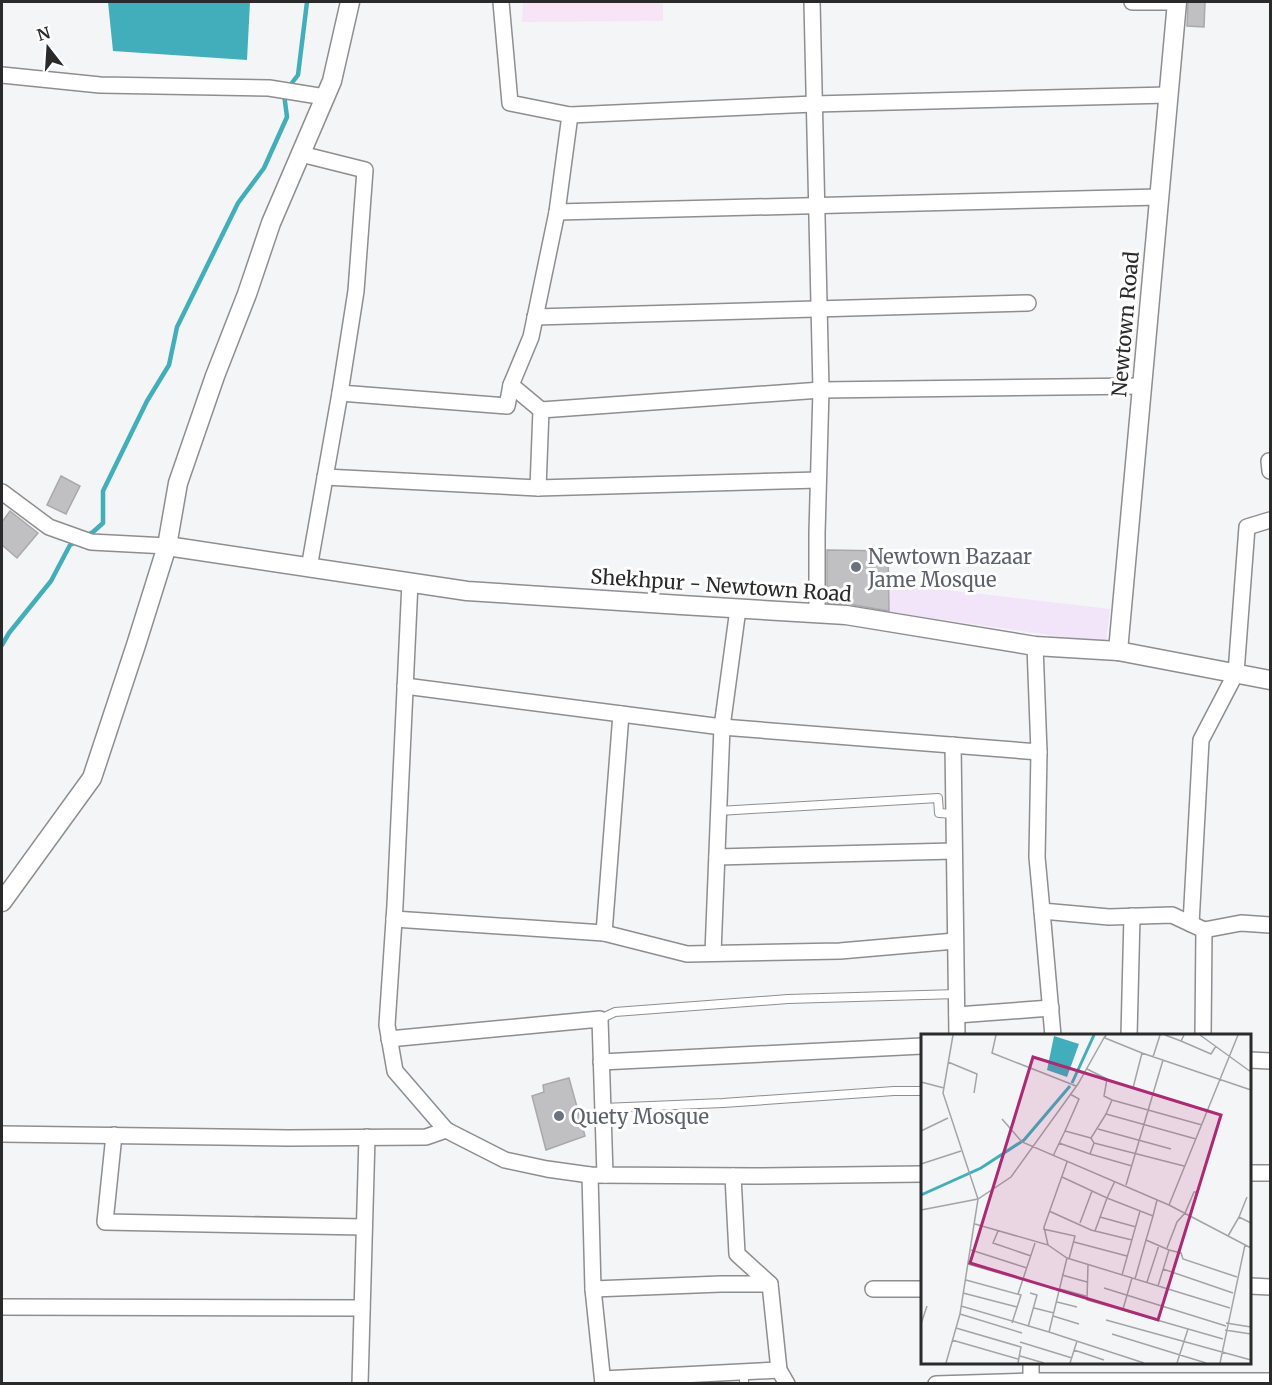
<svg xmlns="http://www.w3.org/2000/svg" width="1272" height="1385" viewBox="0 0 1272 1385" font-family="Merriweather,serif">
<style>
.commercial{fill:#f2e5f9}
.education{fill:#f5e5f7}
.water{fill:#42aebb}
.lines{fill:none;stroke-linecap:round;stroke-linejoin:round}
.stream{stroke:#42aebb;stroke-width:4.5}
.building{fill:#c0c0c2;stroke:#a9a9ab;stroke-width:1.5}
.service-casing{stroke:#8e8e90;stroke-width:10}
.minor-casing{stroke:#8e8e90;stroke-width:18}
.tertiary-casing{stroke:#8e8e90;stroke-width:21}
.service{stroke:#fff;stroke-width:8}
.minor{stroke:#fff;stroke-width:15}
.tertiary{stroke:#fff;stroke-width:18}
.worship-dot{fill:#6b7280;stroke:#fff;stroke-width:2}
.labels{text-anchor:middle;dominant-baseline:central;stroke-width:6;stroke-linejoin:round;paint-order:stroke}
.street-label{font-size:20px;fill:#2a2a2b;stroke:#fff}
.worship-label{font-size:20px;fill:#5b616d;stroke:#fff;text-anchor:start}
.inset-river{fill:none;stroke:#42aebb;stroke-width:3}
.inset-road{fill:none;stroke:#a3a4a5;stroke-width:1.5}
.view{fill:#ac2974;fill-opacity:0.15;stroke:#ac2974;stroke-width:3}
.inset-edge{fill:none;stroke:#2a2a2b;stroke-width:3}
</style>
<rect width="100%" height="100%" fill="#f4f5f6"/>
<path class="commercial" d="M889,583l221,26 -4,34 -217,-31z"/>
<path class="education" d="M523,2h140v19l-141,1z"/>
<path class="water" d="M108,2h142l-3,58 -134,-9z"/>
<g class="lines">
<g class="stream">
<path d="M288,88l10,-13 9,-73"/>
<path d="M86,536l7,-4 10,-9v-32l44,-90 22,-36 8,-38 61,-124 26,-35 23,-51 -3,-23"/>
<path d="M2,645l7,-12 42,-52 19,-36 6,-3"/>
</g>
</g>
<g class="building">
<path d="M1188,2h17l-1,25 -17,-1z"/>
<path d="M61,476l19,10 -14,28 -19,-9z"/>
<path d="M10,511l28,22 -21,25 -15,-13v-23z"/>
<path d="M827,550l61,1 1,60 -41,-7 -21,-1z"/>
<path d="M569,1078l16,58 -39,14 -14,-54 12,-4 -1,-7z"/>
</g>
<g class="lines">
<g class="service-casing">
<g id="service">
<path d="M719,811l219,-13 1,15 15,1"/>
<path d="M600,1019l15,-7 173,-13 169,-5"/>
<path d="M603,1108l120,-5 171,-12h28"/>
<path d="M744,1384v-13"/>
</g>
</g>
<g class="minor-casing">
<g id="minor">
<path d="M501,2l9,101 60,12 244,-11 354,-9"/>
<path d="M812,2l9,388 -4,143v80"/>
<path d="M1132,2h45"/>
<path d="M2,75l98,10 169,3 56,9"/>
<path d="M570,115l-13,97 602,-15"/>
<path d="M301,154l64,16 -9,121 -16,102 167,13 4,-21"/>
<path d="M557,212l-26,125 -20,48 30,25 -3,78 280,-8"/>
<path d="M535,317l493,-14"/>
<path d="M541,410l280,-20 321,-4"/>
<path d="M1269,461l1,10"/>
<path d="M325,477l213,11"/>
<path d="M2,492l47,35 42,15 76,4"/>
<path d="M309,568l31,-175"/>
<path d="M405,686l317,41 16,-118"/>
<path d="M953,745l4,291"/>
<path d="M1039,752l-2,105 5,54 67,6 63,-2 32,15 -1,106"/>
<path d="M717,857l237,-6"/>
<path d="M1042,911l11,125"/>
<path d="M394,919l210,14 83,21 153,-3 115,-10"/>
<path d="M1191,924l10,-184 35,-67 11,-146 23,-7"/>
<path d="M1204,930l37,-7 29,2"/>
<path d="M604,933l17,-219"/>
<path d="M713,953l9,-226 317,25 -4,-106"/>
<path d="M957,1015l94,-7"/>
<path d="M1129,1036l3,-120"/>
<path d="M389,1039l211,-20 5,156"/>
<path d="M1250,1060l20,1"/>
<path d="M601,1062l321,-16"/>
<path d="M446,1130l59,30 42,9 43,6 164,1 168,-2"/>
<path d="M2,1134l286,4 138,-1 20,-7 -51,-59 -8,-46 8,-120 15,-323"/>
<path d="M114,1135l-9,87 259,5"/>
<path d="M1250,1173h20"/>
<path d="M590,1175l3,114 10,95"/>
<path d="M733,1176l4,78 33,30 9,86 8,14"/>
<path d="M1250,1286l20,1"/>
<path d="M593,1289l128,-5h49"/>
<path d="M873,1289h49"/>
<path d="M2,1307l360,1"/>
<path d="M1031,1362v19"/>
<path d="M603,1379l176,-9"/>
<path d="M360,1384l7,-247"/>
<path d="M936,1384l95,-3h239"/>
</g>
</g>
<g class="tertiary-casing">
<g id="tertiary">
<path d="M167,546l300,45 214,14 165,10 189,31 83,5 152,29"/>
<path d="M1118,651l59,-649"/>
<path d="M2,902l90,-124 44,-133 31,-99 11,-63 37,-107 32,-82 24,-71 61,-142 18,-79"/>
</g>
</g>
<use href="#service" class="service"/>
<use href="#minor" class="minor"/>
<use href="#tertiary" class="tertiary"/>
</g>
<g class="worship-dot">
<circle cx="856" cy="567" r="6"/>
<circle cx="559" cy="1116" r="6"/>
</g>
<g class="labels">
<g class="street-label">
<text transform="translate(1125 324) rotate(-85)">Newtown Road</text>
<text transform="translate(721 585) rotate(4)">Shekhpur - Newtown Road</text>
</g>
<g class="worship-label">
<text x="868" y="556">Newtown Bazaar<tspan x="868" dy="23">Jame Mosque</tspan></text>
<text x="571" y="1116">Quety Mosque</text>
</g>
</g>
<g transform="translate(921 1034)">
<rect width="330" height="330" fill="#f4f5f6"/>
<path d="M133,2l25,8 -12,33 -20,-7z" fill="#42aebb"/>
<path class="inset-river" d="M151,49l22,-48M0,161l60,-27 43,-28 46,-54"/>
<path class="inset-road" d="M75,1l-4,18 84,33M185,1l-1,3 37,15 109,37M244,1l16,6 3,-6M279,1l51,37M260,7l30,13 5,-8M221,19l-9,35 74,23M232,23l7,-22M27,28l29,12 -3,19M166,35l20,10 -3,17 8,4 90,25M0,48l23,6M149,60l9,5 -14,32 26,7M191,66l-6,14 90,25M185,80l-15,24 3,5 -4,11 42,12M81,85l20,23 147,63 82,43M177,95l73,20M0,97l27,-13M138,109l31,11M173,109l90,23M132,122l12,-25M0,130l40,-13M141,143l45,21 8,-17M205,151l37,-125M248,171l69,-170M0,176l57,-11 33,-22 67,-93 27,-48M128,177l42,19 41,10M232,182l-7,24 23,10 -11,36M179,183l36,10M318,183l8,-20M159,189l12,-32M54,190l73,21 -4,-18 23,-65M122,195l32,7 -6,23M77,197l-5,12 38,13M174,197l12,-33 46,18 4,-16M307,202l11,-19 12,6M153,208l53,14M127,211l19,13 163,50M246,214l10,-26 8,-9 9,-21h4l2,-9M50,216l56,18M248,216l12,3 2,6 54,18M47,230l55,16M167,231l-1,35 136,39M242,235l70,24M141,241l25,7M201,241l18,-64M214,245l11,-39M45,246l55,15 -9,28M226,248l12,-37M183,254l122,38M139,255l26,7M42,259l54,14M97,260l17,-51M136,268l20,5M40,272l88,26 18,-74M113,274l20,5M202,275l9,-31M39,280l62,19M132,282l26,8M185,286l145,40M305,289l25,4M0,290l6,-18M107,293l9,-32 -7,-2M35,294l65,19 -3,16M304,296l26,4M128,298l95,31M191,300l94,29M31,306l66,19M99,308l52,16M153,316l30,10M99,322l24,7M25,329l14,-49 18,-115 -35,-106 10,-58M149,329l7,-22M256,329l11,-34M299,329l25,-118"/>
<path class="view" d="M112,23l188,58 -63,205 -188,-57z"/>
<rect width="330" height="330" class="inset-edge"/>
</g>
<rect width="1272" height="1385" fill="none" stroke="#2a2a2b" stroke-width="6"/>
<g transform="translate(48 48) rotate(343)" stroke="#ffffff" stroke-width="4.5" paint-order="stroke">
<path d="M0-4.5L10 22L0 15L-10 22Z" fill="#2a2a2b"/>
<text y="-9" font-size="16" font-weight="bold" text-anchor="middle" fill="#2a2a2b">N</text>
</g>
</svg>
